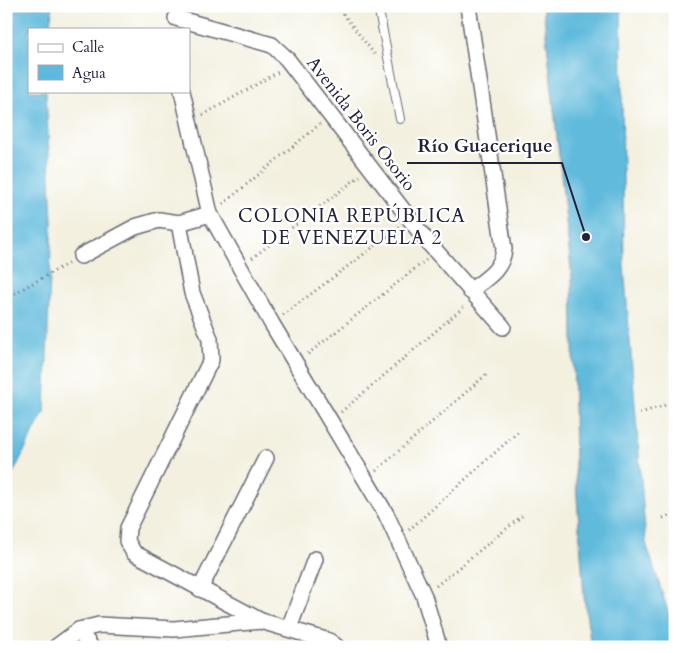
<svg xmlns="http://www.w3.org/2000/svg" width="681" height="653" viewBox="0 0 681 653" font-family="Cardo,serif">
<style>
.water{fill:#5ebadc;stroke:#406e8c}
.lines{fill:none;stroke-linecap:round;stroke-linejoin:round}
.lane-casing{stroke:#6b6a74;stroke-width:10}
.street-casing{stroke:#6b6a74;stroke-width:18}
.path{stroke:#6b6a74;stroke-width:3;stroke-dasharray:1 4;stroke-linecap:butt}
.lane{stroke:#fff;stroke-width:8}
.street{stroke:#fff;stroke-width:15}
.labels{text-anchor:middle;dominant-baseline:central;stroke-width:4.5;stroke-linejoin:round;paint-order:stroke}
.street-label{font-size:18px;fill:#22223b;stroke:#fff}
.neighbourhood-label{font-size:19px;letter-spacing:1px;fill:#22223b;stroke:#fff}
.leader{fill:none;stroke:#22223b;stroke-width:2}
.callout-dot{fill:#22223b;stroke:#fff;stroke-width:2}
.callout-label{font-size:19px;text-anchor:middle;font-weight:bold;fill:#22223b;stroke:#fff;stroke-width:4.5;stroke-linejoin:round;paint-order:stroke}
</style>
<rect width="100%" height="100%" fill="#fff"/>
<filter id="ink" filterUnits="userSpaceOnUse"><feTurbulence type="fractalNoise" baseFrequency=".02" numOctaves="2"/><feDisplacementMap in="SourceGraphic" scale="10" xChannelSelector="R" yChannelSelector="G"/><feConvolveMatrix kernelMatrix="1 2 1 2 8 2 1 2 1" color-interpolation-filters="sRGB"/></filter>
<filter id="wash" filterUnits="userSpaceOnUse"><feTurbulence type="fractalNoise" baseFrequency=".0096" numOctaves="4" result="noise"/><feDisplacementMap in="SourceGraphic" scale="20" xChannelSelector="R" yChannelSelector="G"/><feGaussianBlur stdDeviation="1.12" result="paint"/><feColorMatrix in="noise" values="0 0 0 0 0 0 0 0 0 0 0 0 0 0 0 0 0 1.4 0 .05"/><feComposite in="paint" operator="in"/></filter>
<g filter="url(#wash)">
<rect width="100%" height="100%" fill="#f3f0df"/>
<g class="water">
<path d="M6,6h47l-4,23h-20v62h17l6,130 -7,189 -39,77z"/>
<path d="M543,6h78l3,260 22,277 29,90v14h-84l-7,-50 -9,-128 -3,-191z"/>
</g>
</g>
<g filter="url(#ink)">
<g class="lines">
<g class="lane-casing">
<path id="lane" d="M378,6l22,113"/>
</g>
<g class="street-casing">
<g id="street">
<path d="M468,6l36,243c-2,22 -19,30 -34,42"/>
<path d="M176,18l96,27 15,14 139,181 77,87"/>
<path d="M182,91l28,123 62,110 114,190 38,82 15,51"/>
<path d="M179,223l13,70 18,46 1,21 -83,168 -1,13 7,12 127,68 68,20 8,6"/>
<path d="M81,256l54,-29 24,-7 20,3 31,-9"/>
<path d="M200,589l66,-131"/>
<path d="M289,628l26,-69"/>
<path d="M79,630l12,17"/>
<path d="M56,647l23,-17 20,-5 75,4 87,-8"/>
</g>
</g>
<g class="path">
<path d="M337,6l38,49"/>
<path d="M203,115l77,-44"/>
<path d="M223,204l97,-80"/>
<path d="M252,258l108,-82"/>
<path d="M6,298l63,-35"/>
<path d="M283,315l117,-88"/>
<path d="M308,354l118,-94"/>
<path d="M341,412l124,-106"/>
<path d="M640,413l35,-11"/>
<path d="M376,471l112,-98"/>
<path d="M663,518l12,-5"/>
<path d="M409,530l110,-99"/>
<path d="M436,586l86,-70"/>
<path d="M224,647l6,-8"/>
</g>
<use href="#lane" class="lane"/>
<use href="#street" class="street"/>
</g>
</g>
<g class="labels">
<g class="street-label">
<text transform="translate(361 124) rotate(52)">Avenida Boris Osorio</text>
</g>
<g class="neighbourhood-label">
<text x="352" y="216">COLONIA REPÚBLICA<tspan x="352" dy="22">DE VENEZUELA 2</tspan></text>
</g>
</g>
<path class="leader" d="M586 237L562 163H407"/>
<circle class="callout-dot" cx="586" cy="237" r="5"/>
<g class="callout-label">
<text x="485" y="152">Río Guacerique</text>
</g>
<rect width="681" height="653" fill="none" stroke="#fff" stroke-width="25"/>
<rect x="28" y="28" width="162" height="65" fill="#ffffff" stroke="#a7a7b1"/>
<rect x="38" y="44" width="25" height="8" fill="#ffffff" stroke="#a7a7b1"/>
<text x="72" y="52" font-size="15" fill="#22223b">Calle</text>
<rect x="38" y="65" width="25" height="15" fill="#5ebadc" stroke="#a7a7b1"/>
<text x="72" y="78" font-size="15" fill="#22223b">Agua</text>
</svg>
